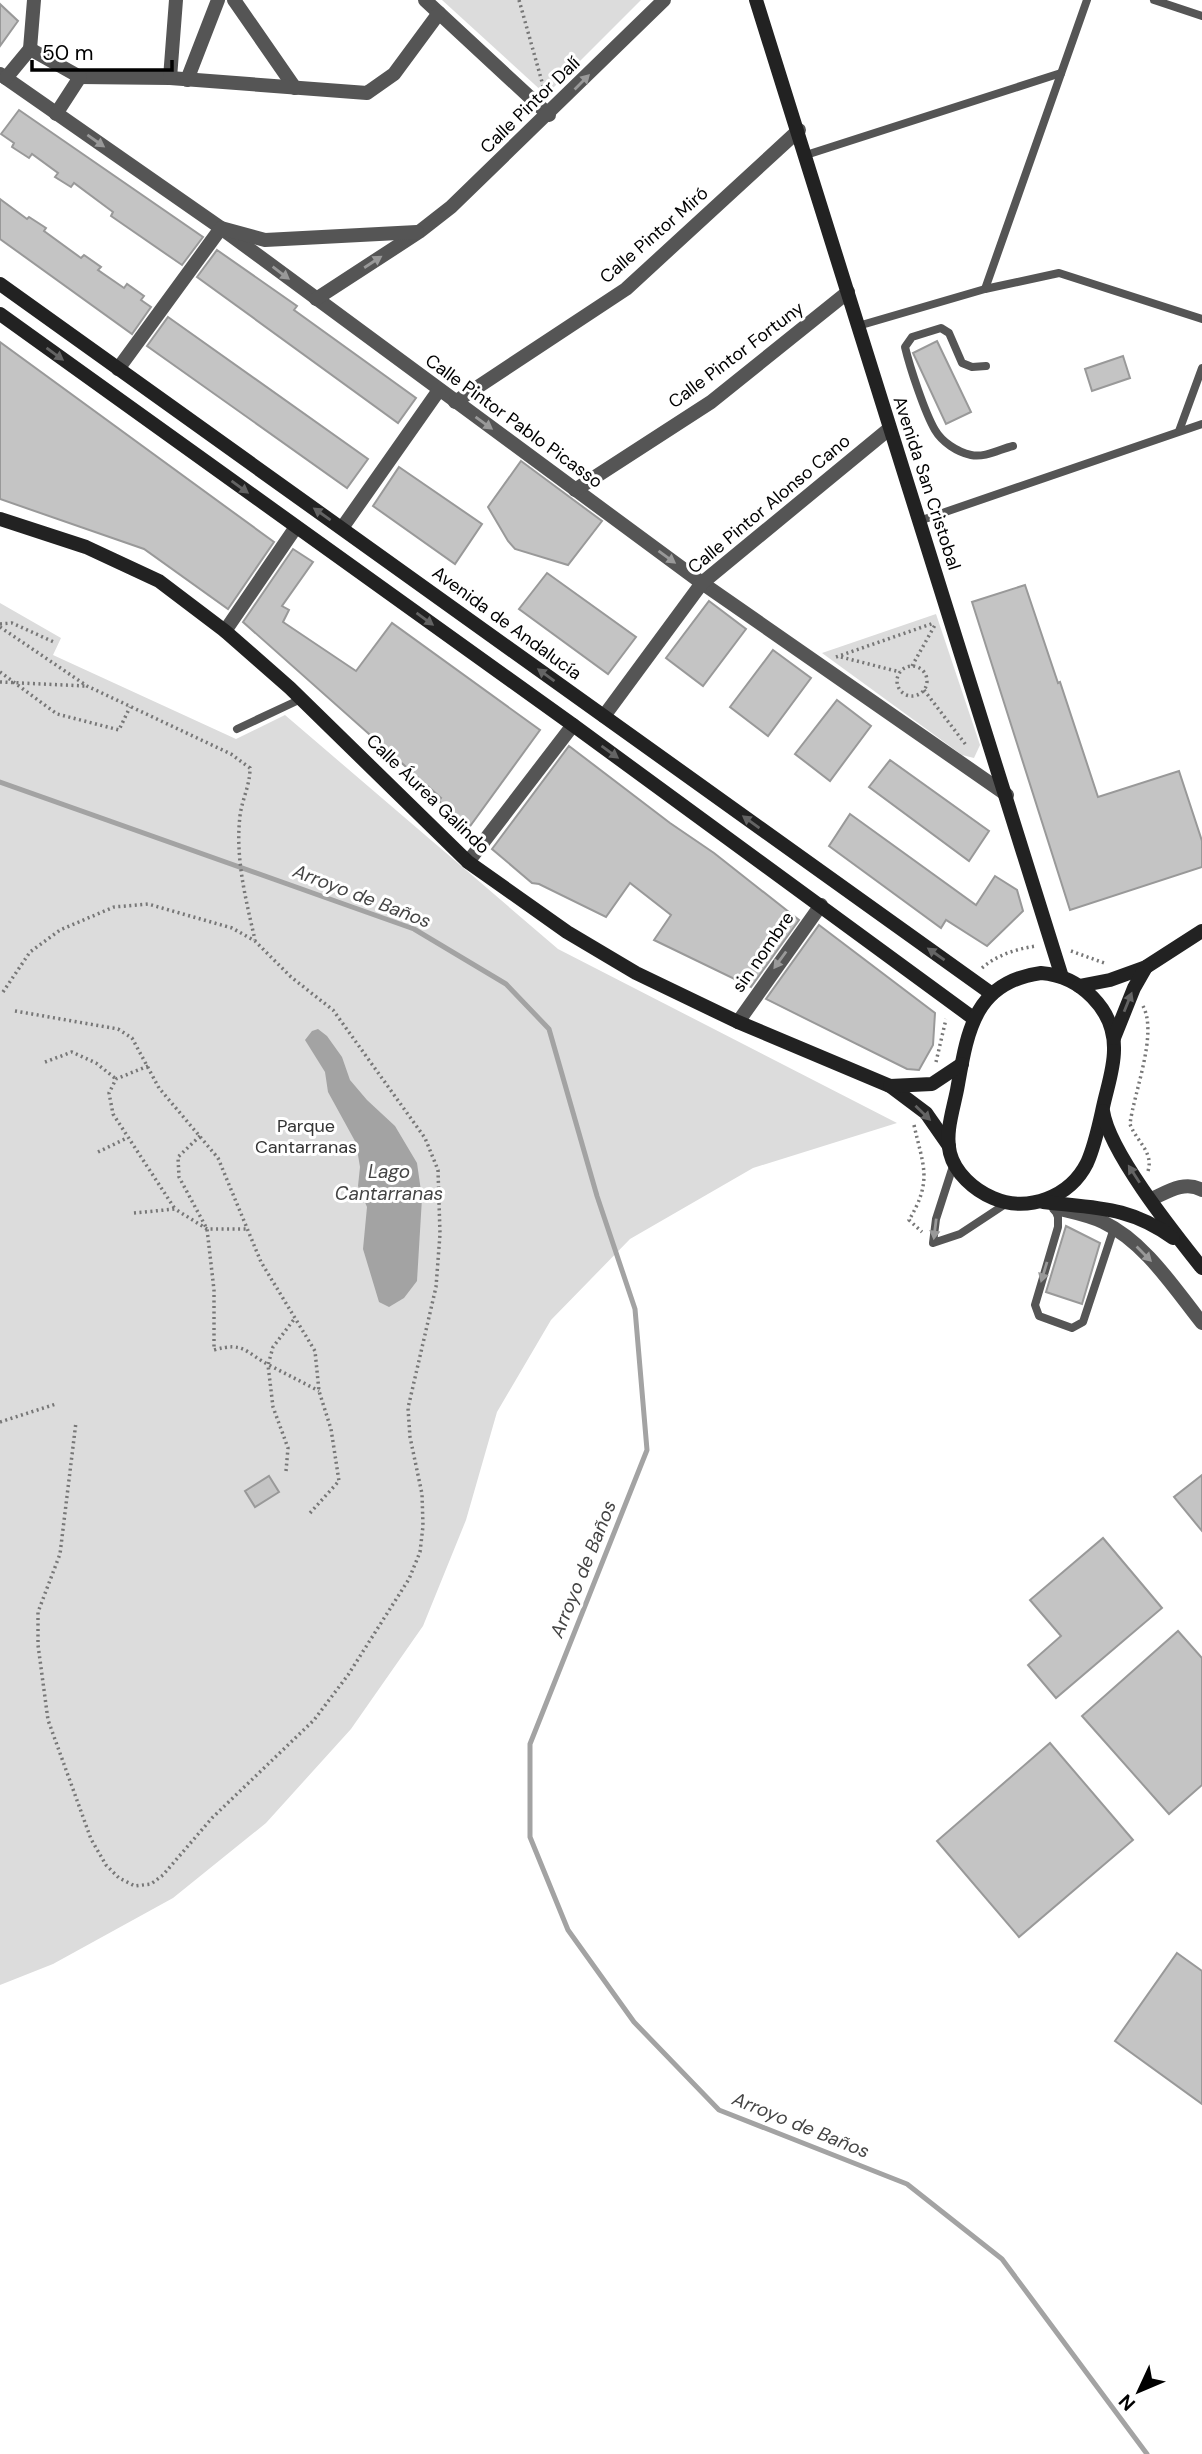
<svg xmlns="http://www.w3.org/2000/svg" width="1202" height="2454" viewBox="0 0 1202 2454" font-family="'DM Sans',sans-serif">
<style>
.green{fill:#dcdcdc}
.water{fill:#a3a3a3}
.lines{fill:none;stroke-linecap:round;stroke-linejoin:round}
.stream{stroke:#a3a3a3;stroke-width:5}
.building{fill:#c4c4c4;stroke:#999;stroke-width:2}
.path{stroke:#777;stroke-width:3.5;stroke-dasharray:2 3.5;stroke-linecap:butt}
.lane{stroke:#555;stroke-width:8}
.street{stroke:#555;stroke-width:14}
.secondary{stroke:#222;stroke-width:14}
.oneway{fill:#999}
.oneway2{fill:#646464}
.labels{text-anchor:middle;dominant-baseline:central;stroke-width:6;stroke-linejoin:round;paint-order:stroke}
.street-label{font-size:18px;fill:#000;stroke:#fff}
.park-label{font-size:18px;fill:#333;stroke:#fff}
.water-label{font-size:19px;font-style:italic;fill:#444;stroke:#fff}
</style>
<rect width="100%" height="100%" fill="#fff"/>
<g class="green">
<path d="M442,0h199l-95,95z"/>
<path d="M0,603l61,35 -8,17 183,84 49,-24 273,234 339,174 -144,45 -123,71 -79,81 -54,92 -31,108 -43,106 -72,103 -85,94 -93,75 -120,66 -53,21z"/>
<path d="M936,614l44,131 -6,13 -12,-3 -140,-102z"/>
</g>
<path class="water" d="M318,1029l9,7 15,21 8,23 17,20 28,26 22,37 5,35 -5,83 -13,17 -15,9 -10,-5 -16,-53 4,-42 -9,-21 2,-19 -4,-24 -28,-51 -3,-20 -20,-32 7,-9z"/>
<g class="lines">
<path class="stream" d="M0,782l414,147 92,55 43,45 48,167 38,113 12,141 -117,294v93l38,93 66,92 85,88 188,74 95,75 145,195"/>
</g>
<g class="building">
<path d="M0,4l18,17 -18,25z"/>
<path d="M19,110l184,127 -21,28 -71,-49 2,-4 -39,-29 -3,4 -16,-10 3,-4 -26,-19 -3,4 -17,-11 2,-4 -13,-9z"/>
<path d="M0,199l27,20 2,-2 17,11 -2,3 37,27 3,-3 17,12 -3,3 26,18 3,-4 17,12 -3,4 10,7 -19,27 -132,-95z"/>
<path d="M217,250l80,56 -3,4 122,88 -18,25 -201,-146z"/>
<path d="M168,317l200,142 -21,29 -200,-142z"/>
<path d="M937,341l34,71 -25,12 -33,-71z"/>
<path d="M0,342l274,200 -46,67 -84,-60 -144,-50z"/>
<path d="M1123,356l7,22 -38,13 -7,-22z"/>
<path d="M521,461l81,60 -34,44 -53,-16 -7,-8 -20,-34z"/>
<path d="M399,467l83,57 -27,40 -82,-58z"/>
<path d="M293,549l20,13 -31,44 7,4 -6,12 73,49 36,-48 148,107 -72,99 -29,-28 2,-3 -198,-176z"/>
<path d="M547,573l89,64 -28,37 -89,-65z"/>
<path d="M1025,585l33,98 2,-1 38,115 81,-26 23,70v26l-132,43 -98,-308z"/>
<path d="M709,601l37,28 -43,57 -37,-28z"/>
<path d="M773,650l38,28 -43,58 -38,-29z"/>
<path d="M837,700l34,26 -41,55 -35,-27z"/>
<path d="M569,746l101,77 44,30 85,67 -48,67 -97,-47 17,-25 -41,-32 -24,34 -67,-33 -7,-1 -40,-34z"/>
<path d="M890,760l99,71 -20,30 -100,-74z"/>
<path d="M850,814l126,91 19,-29 22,14 6,21 -36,35 -41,-26 -5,8 -112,-82z"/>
<path d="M819,925l116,88 -2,32 -14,25 -12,-1 -141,-70z"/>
<path d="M1066,1226l34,17 -18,61 -36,-12z"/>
<path d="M1202,1475v56l-28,-34z"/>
<path d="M269,1476l10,16 -24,15 -10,-16z"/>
<path d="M1103,1538l59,70 -106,90 -28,-33 33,-29 -31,-36z"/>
<path d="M1178,1631l24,27v127l-33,29 -87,-98z"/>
<path d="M1050,1743l83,97 -114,97 -82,-96z"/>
<path d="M1177,1953l25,18v133l-87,-63z"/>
</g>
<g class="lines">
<g class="path">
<path d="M519,0l25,89"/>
<path d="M0,624l12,-1 44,20"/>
<path d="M0,627l87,59 144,68 19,14c0,18 -8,31 -10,48 -5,42 6,84 15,124"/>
<path d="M836,657l98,-34"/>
<path d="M841,657l59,15"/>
<path d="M912,666l23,-41"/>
<circle cx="912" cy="681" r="15"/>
<path d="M0,672l57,42 62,16 11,-23"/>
<path d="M0,682l85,4"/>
<path d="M924,690l42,55"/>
<path d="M1071,951l36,13"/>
<path d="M982,968c15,-13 34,-19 54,-22"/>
<path d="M3,992l27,-40 30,-22 54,-23 34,-3 84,24 23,13 36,36 42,33 92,128 13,32 2,64 -4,53 -28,121 2,29 12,57 1,32 -3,26 -11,27 -61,96 -34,45 -102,98 -49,57 -12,9 -16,2 -16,-8 -13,-13 -15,-26 -43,-119 -10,-75v-33l22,-58 16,-132"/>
<path d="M1143,1006c15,28 -9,86 -13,118 6,17 24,28 18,47"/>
<path d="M15,1011l103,18 14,9 27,50 59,70 43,104 54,89 4,40 12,38 8,52 -29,32"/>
<path d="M45,1062l27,-10 24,11 20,16"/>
<path d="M936,1062l10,-43"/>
<path d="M148,1066l-32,13 -7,14 4,21 62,95"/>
<path d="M914,1125c9,41 19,55 -5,95l13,12"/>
<path d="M200,1136l-22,21 1,20 28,52 7,61v60c30,-9 32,3 55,15 17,9 33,17 50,26"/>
<path d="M98,1152l29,-14"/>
<path d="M134,1213l41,-4 32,20h41"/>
<path d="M0,1422l56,-18"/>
<path d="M286,1471l2,-23 -15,-41 -5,-42 5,-18 22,-29"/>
</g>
<g class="lane">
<path d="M1154,0l48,16"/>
<path d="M806,155l255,-82"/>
<path d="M985,289l102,-289"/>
<path d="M858,326l127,-37 74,-16 143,46"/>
<path d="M986,366l-14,1 -10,-4 -13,-30 -8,-5 -29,9 -7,10c5,21 20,66 30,83 7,12 22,22 36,25 14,3 29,-6 42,-9"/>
<path d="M1179,431l23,-63"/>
<path d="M919,521l283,-97"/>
<path d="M237,729l64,-30"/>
<path d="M954,1163l-18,56 -3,24 27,-9 47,-31"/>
<path d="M1054,1207l4,10v10l-23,78 4,11 33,12 11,-6 31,-94"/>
</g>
<g class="street">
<path d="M234,0l61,88"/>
<path d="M425,0l124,115"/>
<path d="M30,49l4,-49"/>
<path d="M0,74l221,154 481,355 305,212"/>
<path d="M80,77l90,1 197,15 27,-19 45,-61"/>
<path d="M6,78l24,-29 50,28 -24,37"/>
<path d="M170,78l6,-78"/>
<path d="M187,80l31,-80"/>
<path d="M316,299l103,-67 32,-25 213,-207"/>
<path d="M118,369l103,-141 44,12 152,-8"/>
<path d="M455,402l171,-113 173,-159"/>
<path d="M575,490l136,-88 137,-110"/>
<path d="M342,528l97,-138"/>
<path d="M225,631l71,-104"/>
<path d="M604,716l98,-133 187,-154"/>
<path d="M468,862l105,-137"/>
<path d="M738,1022l83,-117"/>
<path d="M1152,1199c15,-7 33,-19 50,-9"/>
<path d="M1056,1208c16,4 33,7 47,14 42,20 71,66 99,101"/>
</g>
<g class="secondary">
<path d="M756,0l306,977"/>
<path d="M0,284l992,710"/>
<path d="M0,314l573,411 400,293"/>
<path d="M0,519l86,28 73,34 66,50 65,57 178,174 99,70 69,41 102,49 152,64 36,27 23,33"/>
<path d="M1041,973c39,3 74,36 73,77 0,19 -7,38 -11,57 -4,18 -8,38 -16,56 -17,34 -59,50 -94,35 -19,-8 -38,-25 -43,-45 -5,-20 3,-43 7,-63 10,-56 16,-108 84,-117z"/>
<path d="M1079,986l31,-6 36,-13 56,-36"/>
<path d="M1114,1038l20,-50 12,-21"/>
<path d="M890,1086l42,-2 30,-20"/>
<path d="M1103,1111c6,41 72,123 99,157"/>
<path d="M1043,1202c51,6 87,4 130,36"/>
</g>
</g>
<defs><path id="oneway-solid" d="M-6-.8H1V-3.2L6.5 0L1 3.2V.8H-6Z" transform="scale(1.75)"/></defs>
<g class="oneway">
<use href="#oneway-solid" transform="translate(582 82) rotate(-45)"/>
<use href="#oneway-solid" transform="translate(96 141) rotate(35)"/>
<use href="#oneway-solid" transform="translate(373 262) rotate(-33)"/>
<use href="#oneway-solid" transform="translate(281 273) rotate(37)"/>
<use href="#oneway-solid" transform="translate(484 423) rotate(36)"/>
<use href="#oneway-solid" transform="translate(667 557) rotate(36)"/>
<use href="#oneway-solid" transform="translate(780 960) rotate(126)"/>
<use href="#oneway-solid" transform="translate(935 1229) rotate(97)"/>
<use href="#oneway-solid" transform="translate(1144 1254) rotate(45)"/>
<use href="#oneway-solid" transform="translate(1044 1272) rotate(107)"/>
</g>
<g class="oneway2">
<use href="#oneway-solid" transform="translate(55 354) rotate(36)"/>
<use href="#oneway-solid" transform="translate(240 487) rotate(36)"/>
<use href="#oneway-solid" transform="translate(322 514) rotate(-145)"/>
<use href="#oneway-solid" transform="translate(425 619) rotate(36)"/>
<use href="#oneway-solid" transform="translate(546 675) rotate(-144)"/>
<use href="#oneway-solid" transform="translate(610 752) rotate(36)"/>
<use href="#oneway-solid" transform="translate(751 822) rotate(-144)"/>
<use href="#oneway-solid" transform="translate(936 954) rotate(-145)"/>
<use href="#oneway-solid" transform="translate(1128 1002) rotate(-68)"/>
<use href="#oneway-solid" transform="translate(923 1113) rotate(44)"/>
<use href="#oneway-solid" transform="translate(1134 1174) rotate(-123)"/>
</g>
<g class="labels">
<g class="street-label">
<text transform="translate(530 105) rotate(-44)">Calle Pintor Dalí</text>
<text transform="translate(654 235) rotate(-41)">Calle Pintor Miró</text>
<text transform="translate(736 355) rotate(-37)">Calle Pintor Fortuny</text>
<text transform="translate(514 421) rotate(36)">Calle Pintor Pablo Picasso</text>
<text transform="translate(927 483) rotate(72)">Avenida San Cristobal</text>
<text transform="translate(769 504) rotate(-40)">Calle Pintor Alonso Cano</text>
<text transform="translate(507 623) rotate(36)">Avenida de Andalucía</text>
<text transform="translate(428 794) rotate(44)">Calle Áurea Galindo</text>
<text transform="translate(763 952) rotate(-55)">sin nombre</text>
</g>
<g class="park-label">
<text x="306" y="1126">Parque<tspan x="306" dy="21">Cantarranas</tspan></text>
</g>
<g class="water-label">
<text transform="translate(362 896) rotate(21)">Arroyo de Baños</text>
<text x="389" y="1171">Lago<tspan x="389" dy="22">Cantarranas</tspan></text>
<text transform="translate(583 1569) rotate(-68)">Arroyo de Baños</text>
<text transform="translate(801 2125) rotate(22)">Arroyo de Baños</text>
</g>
</g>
<g transform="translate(1139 2391) rotate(226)" stroke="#ffffff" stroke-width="5" paint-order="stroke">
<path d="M0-5L12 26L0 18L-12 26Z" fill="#000000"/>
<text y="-10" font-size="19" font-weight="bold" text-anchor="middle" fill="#000000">N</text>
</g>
<path d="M32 60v10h140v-10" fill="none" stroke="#000000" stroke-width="3.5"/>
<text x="42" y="60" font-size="21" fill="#000000" stroke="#ffffff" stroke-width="5" paint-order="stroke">50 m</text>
</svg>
